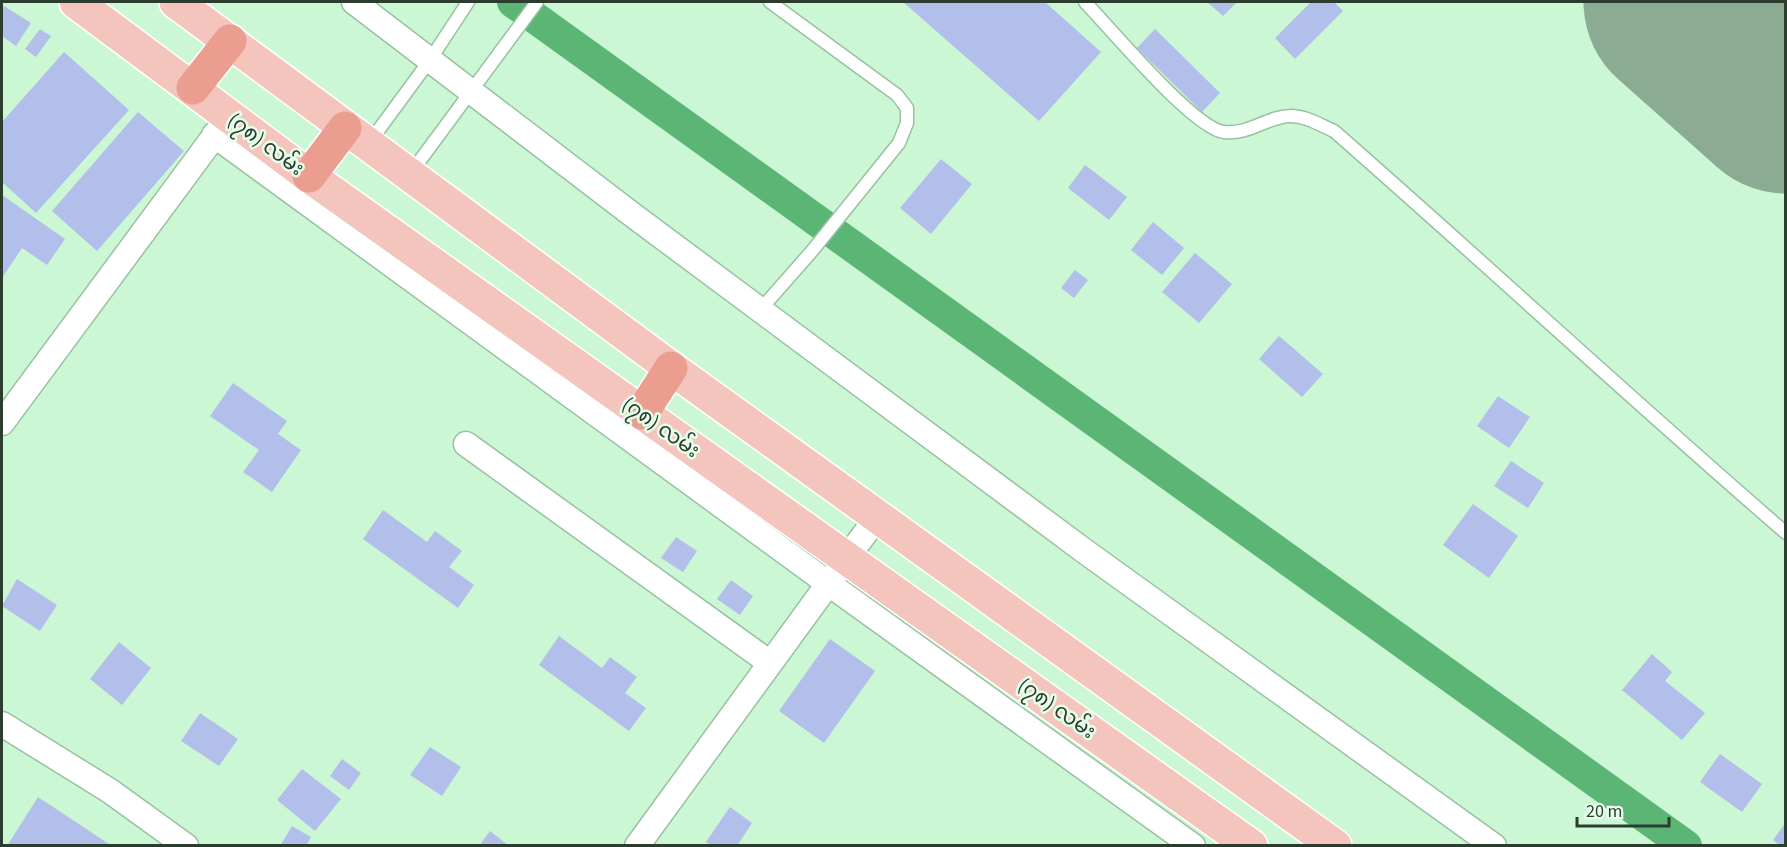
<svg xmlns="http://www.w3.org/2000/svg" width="1787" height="847" viewBox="0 0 1787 847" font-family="'Source Sans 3','Noto Sans Myanmar',sans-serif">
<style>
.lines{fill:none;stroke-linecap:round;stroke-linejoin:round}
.canal{stroke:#5bb676;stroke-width:32}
.runway{stroke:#8bac92;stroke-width:207}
.building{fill:#b2bfea}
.lane-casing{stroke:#98c1a2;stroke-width:15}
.street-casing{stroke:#98c1a2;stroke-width:27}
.primary-casing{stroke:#fff;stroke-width:36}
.highway-casing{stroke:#fff;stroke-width:36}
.lane{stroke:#fff;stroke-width:12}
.street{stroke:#fff;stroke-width:24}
.primary{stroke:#f3c5bc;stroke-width:33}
.highway{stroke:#eb9e8f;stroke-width:33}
.labels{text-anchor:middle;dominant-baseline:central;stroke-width:5;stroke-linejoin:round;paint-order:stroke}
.street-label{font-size:21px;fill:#2c3d30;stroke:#e6ffeb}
</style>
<rect width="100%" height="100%" fill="#ccf7d5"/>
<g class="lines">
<path class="canal" d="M513,2l1173,844"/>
<path class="runway" d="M1687,2l99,88"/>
</g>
<g class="building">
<path d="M903,2h142l56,50 -62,69z"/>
<path d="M1207,2h30l-14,14z"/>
<path d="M1311,2h23l9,9 -48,48 -20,-21z"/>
<path d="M4,6l27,17 -15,23 -14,-10v-27z"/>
<path d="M40,29l11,7 -15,21 -11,-8z"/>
<path d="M1155,29l65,64 -18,19 -65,-64z"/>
<path d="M64,52l65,58 -93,103 -34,-31v-60z"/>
<path d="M138,112l46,39 -87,100 -45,-40z"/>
<path d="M941,159l31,25 -41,50 -31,-26z"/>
<path d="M1085,165l42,32 -18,23 -41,-32z"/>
<path d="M2,195l63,44 -18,26 -25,-17 -20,30z"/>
<path d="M1153,222l31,26 -22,27 -31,-25z"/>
<path d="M1195,253l37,31 -33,39 -37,-31z"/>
<path d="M1075,270l13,10 -14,18 -13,-10z"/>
<path d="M1279,336l44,38 -21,23 -43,-38z"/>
<path d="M233,383l54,38 -9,13 23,16 -29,42 -29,-20 16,-22 -49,-34z"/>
<path d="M1498,396l32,21 -21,31 -32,-22z"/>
<path d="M1511,461l33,22 -16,25 -34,-22z"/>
<path d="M1473,504l45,32 -29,42 -46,-33z"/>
<path d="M383,510l44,32 8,-11 27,20 -13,16 25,18 -16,23 -95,-69z"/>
<path d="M676,537l21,14 -14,21 -22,-14z"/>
<path d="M17,579l40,26 -17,26 -38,-25z"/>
<path d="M731,580l22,16 -13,19 -23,-16z"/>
<path d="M559,636l43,32 8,-11 27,20 -12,16 21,15 -17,23 -90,-66z"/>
<path d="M830,639l45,32 -51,72 -45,-32z"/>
<path d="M119,642l32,26 -29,37 -32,-26z"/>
<path d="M1652,654l20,18 -7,9 40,32 -23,27 -60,-50z"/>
<path d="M200,713l38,26 -19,27 -38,-25z"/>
<path d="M430,747l31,20 -19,29 -32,-21z"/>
<path d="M1720,754l42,30 -20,28 -42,-30z"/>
<path d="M342,759l19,14 -12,17 -19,-14z"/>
<path d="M302,769l39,30 -26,32 -38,-31z"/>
<path d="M38,797l74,49h-105z"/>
<path d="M730,807l22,16 -15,23h-25l-6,-4z"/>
<path d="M1786,822v24h-5l-8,-6z"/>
<path d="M292,826l19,11 -5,9h-26z"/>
<path d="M490,831l19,15h-30z"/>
</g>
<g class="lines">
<g class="lane-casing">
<g id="lane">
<path d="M1085,2c25,26 109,127 139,130 25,3 44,-16 67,-16 15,0 29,9 43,15 152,133 299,270 452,402"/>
<path d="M369,143l61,-83 38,-58"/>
<path d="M410,174l127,-172"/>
<path d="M760,310l52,-59 87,-108 8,-20v-15l-10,-13 -127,-93"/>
</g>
</g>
<g class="street-casing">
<g id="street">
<path d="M354,2l280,214 449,334 411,296"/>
<path d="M214,135l615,449 364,262"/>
<path d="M2,423l222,-300"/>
<path d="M466,444l304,219"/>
<path d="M2,724l108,67 76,55"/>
<path d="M637,846l240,-329"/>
</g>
</g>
<g class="primary-casing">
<g id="primary">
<path d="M76,2l233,174 942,670"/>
<path d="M176,2l495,366 664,478"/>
</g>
</g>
<g class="highway-casing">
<g id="highway">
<path d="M193,88l37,-47"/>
<path d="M309,176l36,-48"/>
<path d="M642,413l29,-45"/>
</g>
</g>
<use href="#lane" class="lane"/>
<use href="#street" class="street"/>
<use href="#primary" class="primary"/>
<use href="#highway" class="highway"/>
</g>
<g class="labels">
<g class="street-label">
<text transform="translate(266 144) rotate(37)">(၇၈) လမ်း</text>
<text transform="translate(661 427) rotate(35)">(၇၈) လမ်း</text>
<text transform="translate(1057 708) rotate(35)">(၇၈) လမ်း</text>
</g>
</g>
<rect width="1787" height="847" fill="none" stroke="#2c3d30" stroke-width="6"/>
<path d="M1577 817v9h92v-9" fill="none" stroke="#2c3d30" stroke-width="3"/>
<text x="1586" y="817" font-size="18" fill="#2c3d30" stroke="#e6ffeb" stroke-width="4.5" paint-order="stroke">20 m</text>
</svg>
